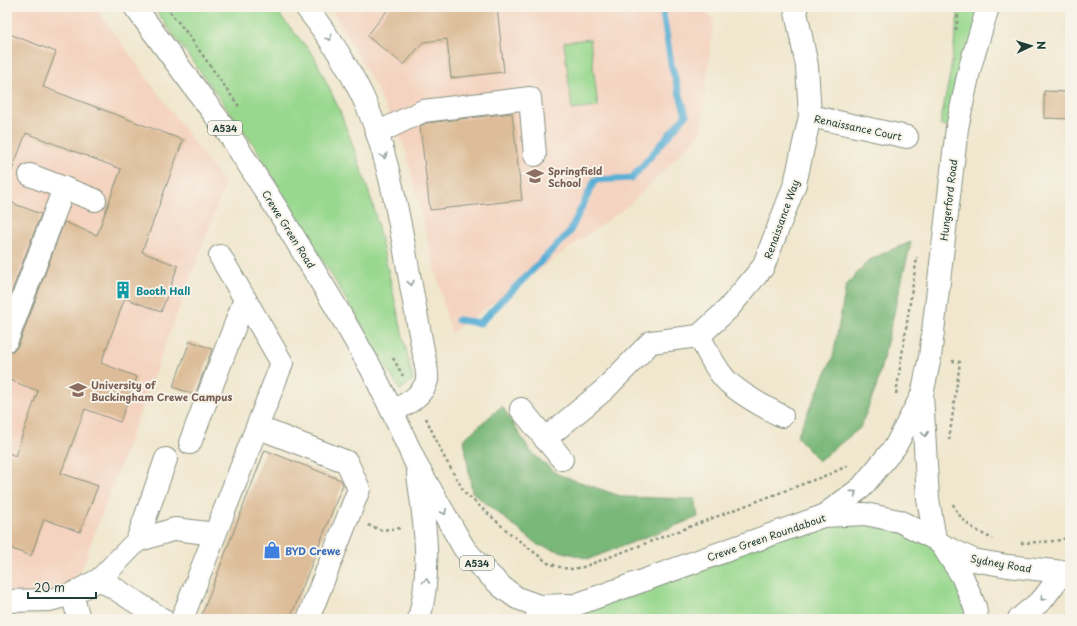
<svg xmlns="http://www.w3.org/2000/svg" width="1077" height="626" viewBox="0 0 1077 626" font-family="'Playpen Sans',sans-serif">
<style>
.built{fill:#f4d3c0}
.green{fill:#98d88e;stroke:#5c8a61}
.forest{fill:#7ab879;stroke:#4c7a56}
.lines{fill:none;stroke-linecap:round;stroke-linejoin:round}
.stream{stroke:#59afd5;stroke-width:7}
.building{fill:#ddbd99}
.minor-casing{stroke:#889281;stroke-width:24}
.major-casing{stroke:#889281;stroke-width:24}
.highway-casing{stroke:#889281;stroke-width:24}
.path{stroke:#889281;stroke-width:2.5;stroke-dasharray:3 3;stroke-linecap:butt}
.minor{stroke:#fff;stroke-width:22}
.major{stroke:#fff;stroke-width:22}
.highway{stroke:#fff;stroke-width:22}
.oneway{stroke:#8f9e9a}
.labels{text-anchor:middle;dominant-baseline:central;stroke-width:4;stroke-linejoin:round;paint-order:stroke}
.shield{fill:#f7f3e8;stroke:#60746a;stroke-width:1}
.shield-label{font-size:9px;font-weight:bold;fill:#1f3d34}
.street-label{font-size:10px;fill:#1f3d34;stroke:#f7f3e8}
.education-label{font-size:10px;font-weight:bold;fill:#785e54;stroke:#f7f3e8;text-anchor:start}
.culture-label{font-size:10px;font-weight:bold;fill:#0d838f;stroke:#f7f3e8;text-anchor:start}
.shop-label{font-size:10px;font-weight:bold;fill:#366cbe;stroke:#f7f3e8;text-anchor:start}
</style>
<rect width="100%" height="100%" fill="#f7f3e8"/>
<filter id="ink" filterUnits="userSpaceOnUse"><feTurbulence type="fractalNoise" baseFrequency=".025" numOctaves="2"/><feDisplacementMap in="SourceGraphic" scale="8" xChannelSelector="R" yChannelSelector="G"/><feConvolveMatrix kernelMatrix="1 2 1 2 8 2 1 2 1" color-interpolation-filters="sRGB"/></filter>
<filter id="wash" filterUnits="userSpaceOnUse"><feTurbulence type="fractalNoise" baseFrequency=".012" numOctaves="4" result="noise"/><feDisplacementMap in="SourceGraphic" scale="16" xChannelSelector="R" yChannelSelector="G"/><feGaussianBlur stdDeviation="0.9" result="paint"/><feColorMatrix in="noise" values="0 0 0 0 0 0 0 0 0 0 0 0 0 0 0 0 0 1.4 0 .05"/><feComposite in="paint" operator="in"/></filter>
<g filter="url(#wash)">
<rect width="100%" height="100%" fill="#f0e7ce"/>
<g class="built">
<path d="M7,7h88l130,178 -153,409 -65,5z"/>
<path d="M331,7h370l13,13 -14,114 -71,71 -178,128 -46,-185 -29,-60z"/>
</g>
<g class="green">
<path d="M153,7h120l41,49 25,53 16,42 18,54 40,175 -13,10 -144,-242z"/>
<path d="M959,7h29l-31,121 -17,-3 10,-51z"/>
<path d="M590,39l8,68 -26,3 -8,-68z"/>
<path d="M822,516l113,23 42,80h-443z"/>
</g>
<g class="forest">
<path d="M911,242l-35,146 -16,40 -42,33 -21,-25 36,-79 13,-71 22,-25 20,-10z"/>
<path d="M502,406l29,46 26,22 66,23 72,2 3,18 -109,42 -51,-14 -66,-53 -8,-53z"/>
</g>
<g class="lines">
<path class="stream" d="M458,320l22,3 89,-90 26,-53 37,-2 54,-63 -15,-51 -9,-57"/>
</g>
<g id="blocks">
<g class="building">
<path d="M390,7h107l7,65 -53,6 -4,-39 -24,3 -19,23 -37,-29z"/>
<path d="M7,33l49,19 -13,35 140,53 -41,112 36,14 -17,46 -36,-14 -24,65 36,14 -17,45 -35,-13 -24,64 37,13 -18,46 -36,-13 -13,37 -24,-9v-95l8,4 23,-65 -31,-12v-27l8,-2 4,-6 45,-122 33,13 24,-66 -95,-36 -17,45 -2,-1z"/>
<path d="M1044,91l26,1v27l-26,-1z"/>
<path d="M512,113l10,87 -92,10 -10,-84 7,-3z"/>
<path d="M7,201l34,13 -34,90z"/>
<path d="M190,341l22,8 -17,46 -22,-8z"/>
<path d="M265,450l76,30 2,4 -53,135h-90z"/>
</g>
</g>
</g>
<g filter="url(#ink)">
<use href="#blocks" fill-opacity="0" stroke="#889281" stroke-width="1"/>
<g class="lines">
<g class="minor-casing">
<g id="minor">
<path d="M306,7c28,36 53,75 68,117 14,39 22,80 30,121 6,37 13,73 20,110 1,8 4,17 3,25 -4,16 -21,25 -35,31"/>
<path d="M810,116l97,21"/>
<path d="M377,133l46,-22 107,-13 5,57"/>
<path d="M30,175l65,25"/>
<path d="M220,256l62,107 -25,64"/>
<path d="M699,336c9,16 17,35 30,47 16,14 35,24 53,33"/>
<path d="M7,340l57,-152"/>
<path d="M521,409l41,50"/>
<path d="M545,439l59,-49 47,-48 48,-6 29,-27 35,-42 32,-83 15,-68 -3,-50 -12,-59"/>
<path d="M190,443l55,-144"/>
<path d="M823,516l38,-28 34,-41 27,-52"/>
<path d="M935,539l-7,-40 -6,-104 8,-38 27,-229 13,-61 18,-60"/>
<path d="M137,541l29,-82"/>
<path d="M942,545l31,15 35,6 55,6 7,-2"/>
<path d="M100,579l62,40"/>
<path d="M72,594l7,25"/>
<path d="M7,601l43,-1 22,-6 28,-15 37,-38 38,-12 40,5"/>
<path d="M182,619l75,-192 90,35 12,27 -51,130"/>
<path d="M1019,619l24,-20 20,-27"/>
</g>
</g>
<g class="major-casing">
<g id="major">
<path d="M135,7l94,127 51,80 56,93 35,61 21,43 25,55 47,82 12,14 26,25 15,11 22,8 30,-1"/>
<path d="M418,475c7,49 14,96 1,144"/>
</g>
</g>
<g class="highway-casing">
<path id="highway" d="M536,619l287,-103 42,-2 34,7 36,18 7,6 20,31 13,31 2,12"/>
</g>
<g class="path">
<path d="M108,7l4,5"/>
<path d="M166,7l21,26 53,75"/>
<path d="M956,30l3,-23"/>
<path d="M393,358l10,18"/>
<path d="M896,394l21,-137"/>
<path d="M426,418l17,37 22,38 47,42 36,28 15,5 9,1 11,-2 249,-94 17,-8"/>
<path d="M949,440l11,-78 -8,-1"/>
<path d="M953,504c9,19 21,26 40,35"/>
<path d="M368,525l13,5 21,-2"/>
<path d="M1021,543l35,-2 14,-4"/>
<path d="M1060,619l10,-5"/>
</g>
<use href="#minor" class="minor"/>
<use href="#major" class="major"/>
<use href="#highway" class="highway"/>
</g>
<defs><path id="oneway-chevron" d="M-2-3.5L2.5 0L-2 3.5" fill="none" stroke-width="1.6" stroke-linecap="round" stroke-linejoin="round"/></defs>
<g class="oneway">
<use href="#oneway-chevron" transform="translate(329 38) rotate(57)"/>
<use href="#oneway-chevron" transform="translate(384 156) rotate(74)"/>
<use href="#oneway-chevron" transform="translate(411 283) rotate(79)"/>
<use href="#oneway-chevron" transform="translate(925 434) rotate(86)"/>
<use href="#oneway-chevron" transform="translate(854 493) rotate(-36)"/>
<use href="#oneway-chevron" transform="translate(444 512) rotate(63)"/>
<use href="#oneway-chevron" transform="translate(426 581) rotate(-86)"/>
<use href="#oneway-chevron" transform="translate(1043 598) rotate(132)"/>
</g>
</g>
<defs>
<g id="school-bare" transform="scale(1.38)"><path d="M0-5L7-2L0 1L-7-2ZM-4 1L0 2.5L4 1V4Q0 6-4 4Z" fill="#8d6e63" stroke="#f7f3e8" stroke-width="2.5" paint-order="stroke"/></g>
<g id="building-bare" transform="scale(1.38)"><path d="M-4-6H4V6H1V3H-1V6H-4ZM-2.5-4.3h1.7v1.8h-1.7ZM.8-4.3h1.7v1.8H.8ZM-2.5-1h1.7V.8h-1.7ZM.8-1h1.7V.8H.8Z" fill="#0f9aa8" stroke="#f7f3e8" stroke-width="2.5" paint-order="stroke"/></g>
<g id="university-bare" transform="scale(1.38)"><path d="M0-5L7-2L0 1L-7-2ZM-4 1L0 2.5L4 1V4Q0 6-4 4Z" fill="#8d6e63" stroke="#f7f3e8" stroke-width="2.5" paint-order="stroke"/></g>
<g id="shop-bare" transform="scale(1.38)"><path d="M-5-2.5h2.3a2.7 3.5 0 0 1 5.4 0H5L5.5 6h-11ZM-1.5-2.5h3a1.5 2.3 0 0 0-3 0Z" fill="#3f7fe0" stroke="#f7f3e8" stroke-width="2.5" paint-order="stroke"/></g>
</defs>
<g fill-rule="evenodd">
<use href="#school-bare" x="535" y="176"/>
<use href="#building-bare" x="123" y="290"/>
<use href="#university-bare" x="78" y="390"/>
<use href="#shop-bare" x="272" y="550"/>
</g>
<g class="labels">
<g class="shield">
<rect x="208" y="121" width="34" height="14" rx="3"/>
<rect x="460" y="556" width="34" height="14" rx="3"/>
</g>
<g class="shield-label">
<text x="225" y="128">A534</text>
<text x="477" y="563">A534</text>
</g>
<g class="street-label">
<text transform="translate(858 127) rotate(12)">Renaissance Court</text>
<text transform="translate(948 200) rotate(-83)">Hungerford Road</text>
<text transform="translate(781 219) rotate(-70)">Renaissance Way</text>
<text transform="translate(289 229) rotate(58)">Crewe Green Road</text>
<text transform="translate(766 537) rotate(-19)">Crewe Green Roundabout</text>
<text transform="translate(1001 563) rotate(10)">Sydney Road</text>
</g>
<g class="education-label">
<text x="548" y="170">Springfield<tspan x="548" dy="12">School</tspan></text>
<text x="91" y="384">University of<tspan x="91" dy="12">Buckingham Crewe Campus</tspan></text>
</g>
<g class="culture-label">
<text x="136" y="290">Booth Hall</text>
</g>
<g class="shop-label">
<text x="285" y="550">BYD Crewe</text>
</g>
</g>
<rect width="1077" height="626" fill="none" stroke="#f7f3e8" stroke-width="24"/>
<g transform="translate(1031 46) rotate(86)" stroke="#f7f3e8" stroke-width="3" paint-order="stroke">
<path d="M0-3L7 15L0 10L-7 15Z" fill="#1f3d34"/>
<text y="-6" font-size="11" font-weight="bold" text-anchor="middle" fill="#1f3d34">N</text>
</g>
<path d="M28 592v6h68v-6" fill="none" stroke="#1f3d34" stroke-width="2"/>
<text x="34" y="592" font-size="12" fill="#1f3d34" stroke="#f7f3e8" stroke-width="3" paint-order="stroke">20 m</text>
</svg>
